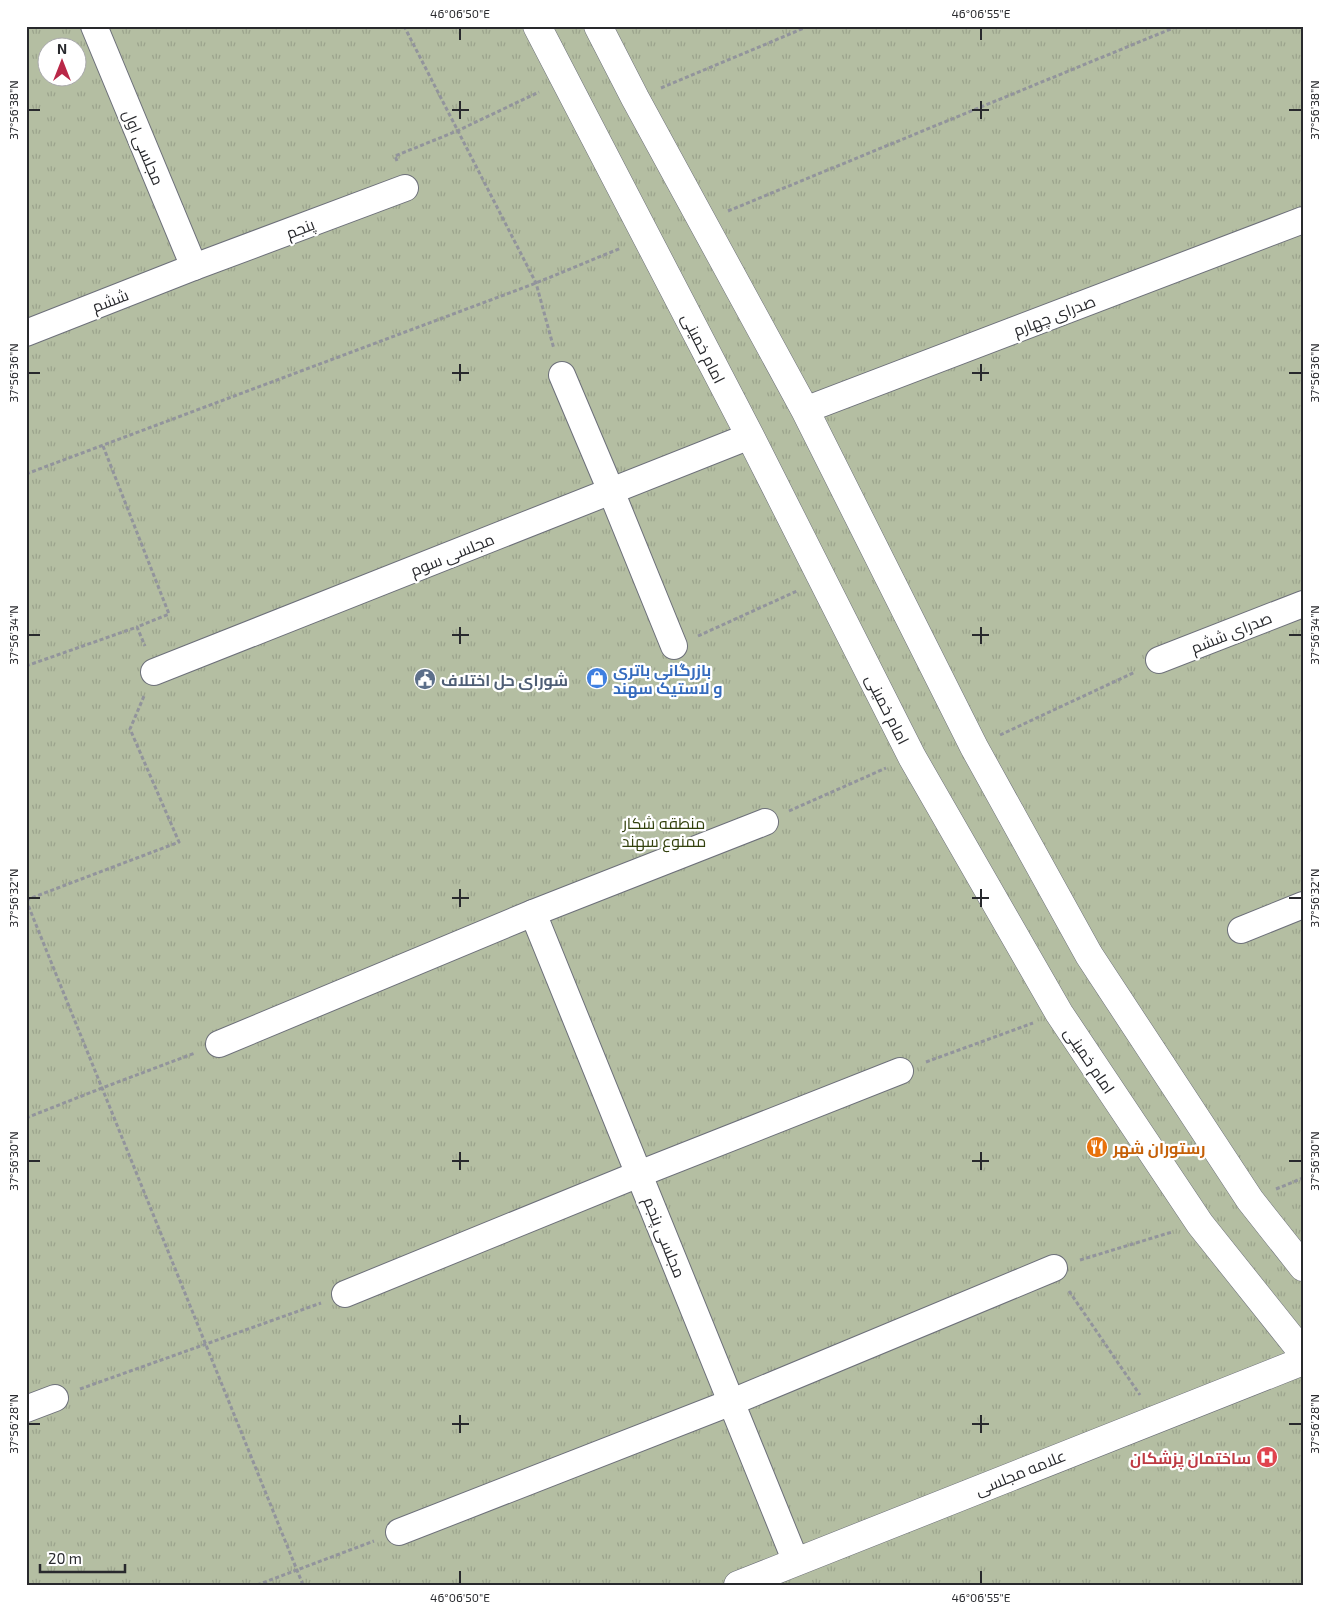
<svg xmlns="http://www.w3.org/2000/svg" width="1329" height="1611" viewBox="0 0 1329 1611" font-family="'Exo 2',Cairo,sans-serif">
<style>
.park{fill:url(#park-tufts);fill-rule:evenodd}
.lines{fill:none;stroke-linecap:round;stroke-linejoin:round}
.minor-casing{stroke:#6d707a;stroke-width:28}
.tertiary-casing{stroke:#6d707a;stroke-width:29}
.primary-casing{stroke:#6d707a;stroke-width:29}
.path{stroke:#92949c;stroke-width:3;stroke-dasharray:4 2.5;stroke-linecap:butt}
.minor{stroke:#fff;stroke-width:26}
.tertiary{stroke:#fff;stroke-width:28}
.primary{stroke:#fff;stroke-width:28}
.ticks{fill:none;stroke:#28292d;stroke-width:2}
.labels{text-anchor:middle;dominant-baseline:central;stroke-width:4.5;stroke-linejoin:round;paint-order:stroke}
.street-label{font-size:16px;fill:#28292d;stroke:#fff}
.shop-label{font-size:16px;font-weight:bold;fill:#366cbe;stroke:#fff;text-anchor:start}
.service-label{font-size:16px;font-weight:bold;fill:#4e5e75;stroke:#fff;text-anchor:start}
.park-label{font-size:16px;fill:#33410d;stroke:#fff}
.food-label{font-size:16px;font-weight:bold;fill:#c56008;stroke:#fff;text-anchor:start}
.health-label{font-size:16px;font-weight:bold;fill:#be3a42;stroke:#fff;text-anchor:end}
.neatline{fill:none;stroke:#28292d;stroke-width:2}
.ticks-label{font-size:12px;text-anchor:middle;fill:#28292d}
</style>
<defs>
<pattern id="park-tufts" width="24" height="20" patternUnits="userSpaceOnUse" patternTransform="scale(1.25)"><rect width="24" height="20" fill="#b4bea2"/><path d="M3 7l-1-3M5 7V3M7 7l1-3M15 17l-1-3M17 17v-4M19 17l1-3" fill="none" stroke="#9ba38c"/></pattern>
</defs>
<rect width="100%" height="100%" fill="#e5e8f3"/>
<path class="park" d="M26,26h1277v1559h-1277zM48,48h30v30h-30z"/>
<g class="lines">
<g class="minor-casing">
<g id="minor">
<path d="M94,26l100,241"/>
<path d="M26,333l168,-66 211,-79"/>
<path d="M562,375l49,116 63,155"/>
<path d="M805,410l498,-190"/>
<path d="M1159,660l144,-56"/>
<path d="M154,672l596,-236"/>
<path d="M533,913l263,649"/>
<path d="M1241,930l62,-25"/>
<path d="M219,1044l314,-131 232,-91"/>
<path d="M345,1294l294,-120 261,-103"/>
<path d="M26,1409l29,-11"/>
<path d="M399,1532l333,-130 322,-134"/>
</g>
</g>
<g class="tertiary-casing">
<path id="tertiary" d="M738,1585l565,-224"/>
</g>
<g class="primary-casing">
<g id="primary">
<path d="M537,26l213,410 162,321 147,256 141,211 103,129"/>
<path d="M598,26l37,72 170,312 169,337 115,208 161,245 53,67"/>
</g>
</g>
<g class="path">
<path d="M404,26l132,257 18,66"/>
<path d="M661,88l148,-62"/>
<path d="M397,161l-2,-5 62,-25 82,-39"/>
<path d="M728,211l450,-185"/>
<path d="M103,446l66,168 -32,13"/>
<path d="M26,474l510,-191 85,-35"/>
<path d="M698,636l99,-45"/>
<path d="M26,666l111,-39 8,19"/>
<path d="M1000,735l135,-63"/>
<path d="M789,811l97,-43"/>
<path d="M26,900l277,685"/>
<path d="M26,900l153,-58 -49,-113 14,-33"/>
<path d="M926,1062l107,-39"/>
<path d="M26,1118l76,-30 93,-35"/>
<path d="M1276,1189l27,-11"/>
<path d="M1080,1260l92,-28"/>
<path d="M1069,1291l71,104"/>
<path d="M80,1389l241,-86"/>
<path d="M257,1585l117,-44"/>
</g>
<use href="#minor" class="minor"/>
<use href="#tertiary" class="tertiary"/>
<use href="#primary" class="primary"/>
</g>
<path class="ticks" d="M460,28v12M981,28v12M460,101v18M981,101v18M28,110h12M452,110h17M972,110h17M1289,110h13M460,364v17M981,364v17M28,373h12M452,373h17M972,373h17M1289,373h13M460,627v17M981,627v17M28,635h12M452,635h17M972,635h17M1289,635h13M460,889v18M981,889v18M28,898h12M452,898h17M972,898h17M1289,898h13M460,1152v18M981,1152v18M28,1161h12M452,1161h17M972,1161h17M1289,1161h13M460,1415v18M981,1415v18M28,1424h12M452,1424h17M972,1424h17M1289,1424h13M460,1571v13M981,1571v13"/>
<defs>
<g id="shop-disc" transform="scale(1.125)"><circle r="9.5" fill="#3f7fe0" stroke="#fff"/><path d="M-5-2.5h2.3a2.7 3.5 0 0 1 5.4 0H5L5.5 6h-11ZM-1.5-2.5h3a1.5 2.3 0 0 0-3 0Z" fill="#fff"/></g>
<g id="civic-disc" transform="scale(1.125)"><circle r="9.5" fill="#5c6f8a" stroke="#fff"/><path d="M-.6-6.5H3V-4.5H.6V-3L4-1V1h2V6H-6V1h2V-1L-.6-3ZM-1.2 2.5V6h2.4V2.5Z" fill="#fff"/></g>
<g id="restaurant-disc" transform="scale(1.125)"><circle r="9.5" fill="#e8710a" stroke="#fff"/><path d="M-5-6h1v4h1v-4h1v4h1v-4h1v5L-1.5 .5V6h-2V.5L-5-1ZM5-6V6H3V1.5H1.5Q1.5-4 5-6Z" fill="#fff"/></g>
<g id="hospital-disc" transform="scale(1.125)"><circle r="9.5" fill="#e0444e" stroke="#fff"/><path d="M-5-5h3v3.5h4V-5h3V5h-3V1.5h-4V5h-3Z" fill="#fff"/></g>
</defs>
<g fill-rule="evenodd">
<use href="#shop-disc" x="597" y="678"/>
<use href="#civic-disc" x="425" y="679"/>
<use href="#restaurant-disc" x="1097" y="1147"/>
<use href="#hospital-disc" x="1267" y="1457"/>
</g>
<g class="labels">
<g class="street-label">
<text transform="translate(144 147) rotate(67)">مجلسی اول</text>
<text transform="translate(300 228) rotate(-21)">پنجم</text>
<text transform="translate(110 300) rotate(-21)">ششم</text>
<text transform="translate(1054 315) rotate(-21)">صدرای چهارم</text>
<text transform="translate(704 348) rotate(63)">امام خمینی</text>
<text transform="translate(452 554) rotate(-22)">مجلسی سوم</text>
<text transform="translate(1231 632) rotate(-22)">صدرای ششم</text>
<text transform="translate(888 709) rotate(63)">امام خمینی</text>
<text transform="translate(1090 1060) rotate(56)">امام خمینی</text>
<text transform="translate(665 1237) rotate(68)">مجلسی پنجم</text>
<text transform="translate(1020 1472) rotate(-22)">علامه مجلسی</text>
</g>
<g class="shop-label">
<text x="613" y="669">بازرگانی باتری<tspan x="613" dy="18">و لاستیک سهند</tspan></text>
</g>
<g class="service-label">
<text x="441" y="679">شورای حل اختلاف</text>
</g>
<g class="park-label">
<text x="664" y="822">منطقه شکار<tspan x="664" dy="18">ممنوع سهند</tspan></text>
</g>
<g class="food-label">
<text x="1113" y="1147">رستوران شهر</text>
</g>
<g class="health-label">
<text x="1251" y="1457">ساختمان پزشکان</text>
</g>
</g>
<rect width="1329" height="1611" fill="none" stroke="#ffffff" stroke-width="55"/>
<g transform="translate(62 62)"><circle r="24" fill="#ffffff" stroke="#a9a9ab"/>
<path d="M0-4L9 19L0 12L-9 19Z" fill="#b92848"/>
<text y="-8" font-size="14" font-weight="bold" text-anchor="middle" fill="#28292d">N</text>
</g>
<path d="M40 1564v8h85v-8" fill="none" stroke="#28292d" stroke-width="2.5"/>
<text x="48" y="1564" font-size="15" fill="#28292d" stroke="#ffffff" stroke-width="4" paint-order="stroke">20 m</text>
<rect x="28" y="28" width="1274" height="1556" class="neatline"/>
<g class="ticks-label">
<text x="460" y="18">46°06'50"E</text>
<text x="981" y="18">46°06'55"E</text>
<text transform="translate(14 110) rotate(-90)" y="4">37°56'38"N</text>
<text transform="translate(1315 110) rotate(-90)" y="4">37°56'38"N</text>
<text transform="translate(14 373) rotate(-90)" y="4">37°56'36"N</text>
<text transform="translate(1315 373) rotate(-90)" y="4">37°56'36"N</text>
<text transform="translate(14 635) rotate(-90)" y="4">37°56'34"N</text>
<text transform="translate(1315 635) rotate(-90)" y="4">37°56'34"N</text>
<text transform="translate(14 898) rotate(-90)" y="4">37°56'32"N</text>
<text transform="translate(1315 898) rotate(-90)" y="4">37°56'32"N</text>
<text transform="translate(14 1161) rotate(-90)" y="4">37°56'30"N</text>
<text transform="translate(1315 1161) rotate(-90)" y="4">37°56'30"N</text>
<text transform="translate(14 1424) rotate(-90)" y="4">37°56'28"N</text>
<text transform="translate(1315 1424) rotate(-90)" y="4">37°56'28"N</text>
<text x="460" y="1602">46°06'50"E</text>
<text x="981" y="1602">46°06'55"E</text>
</g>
</svg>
